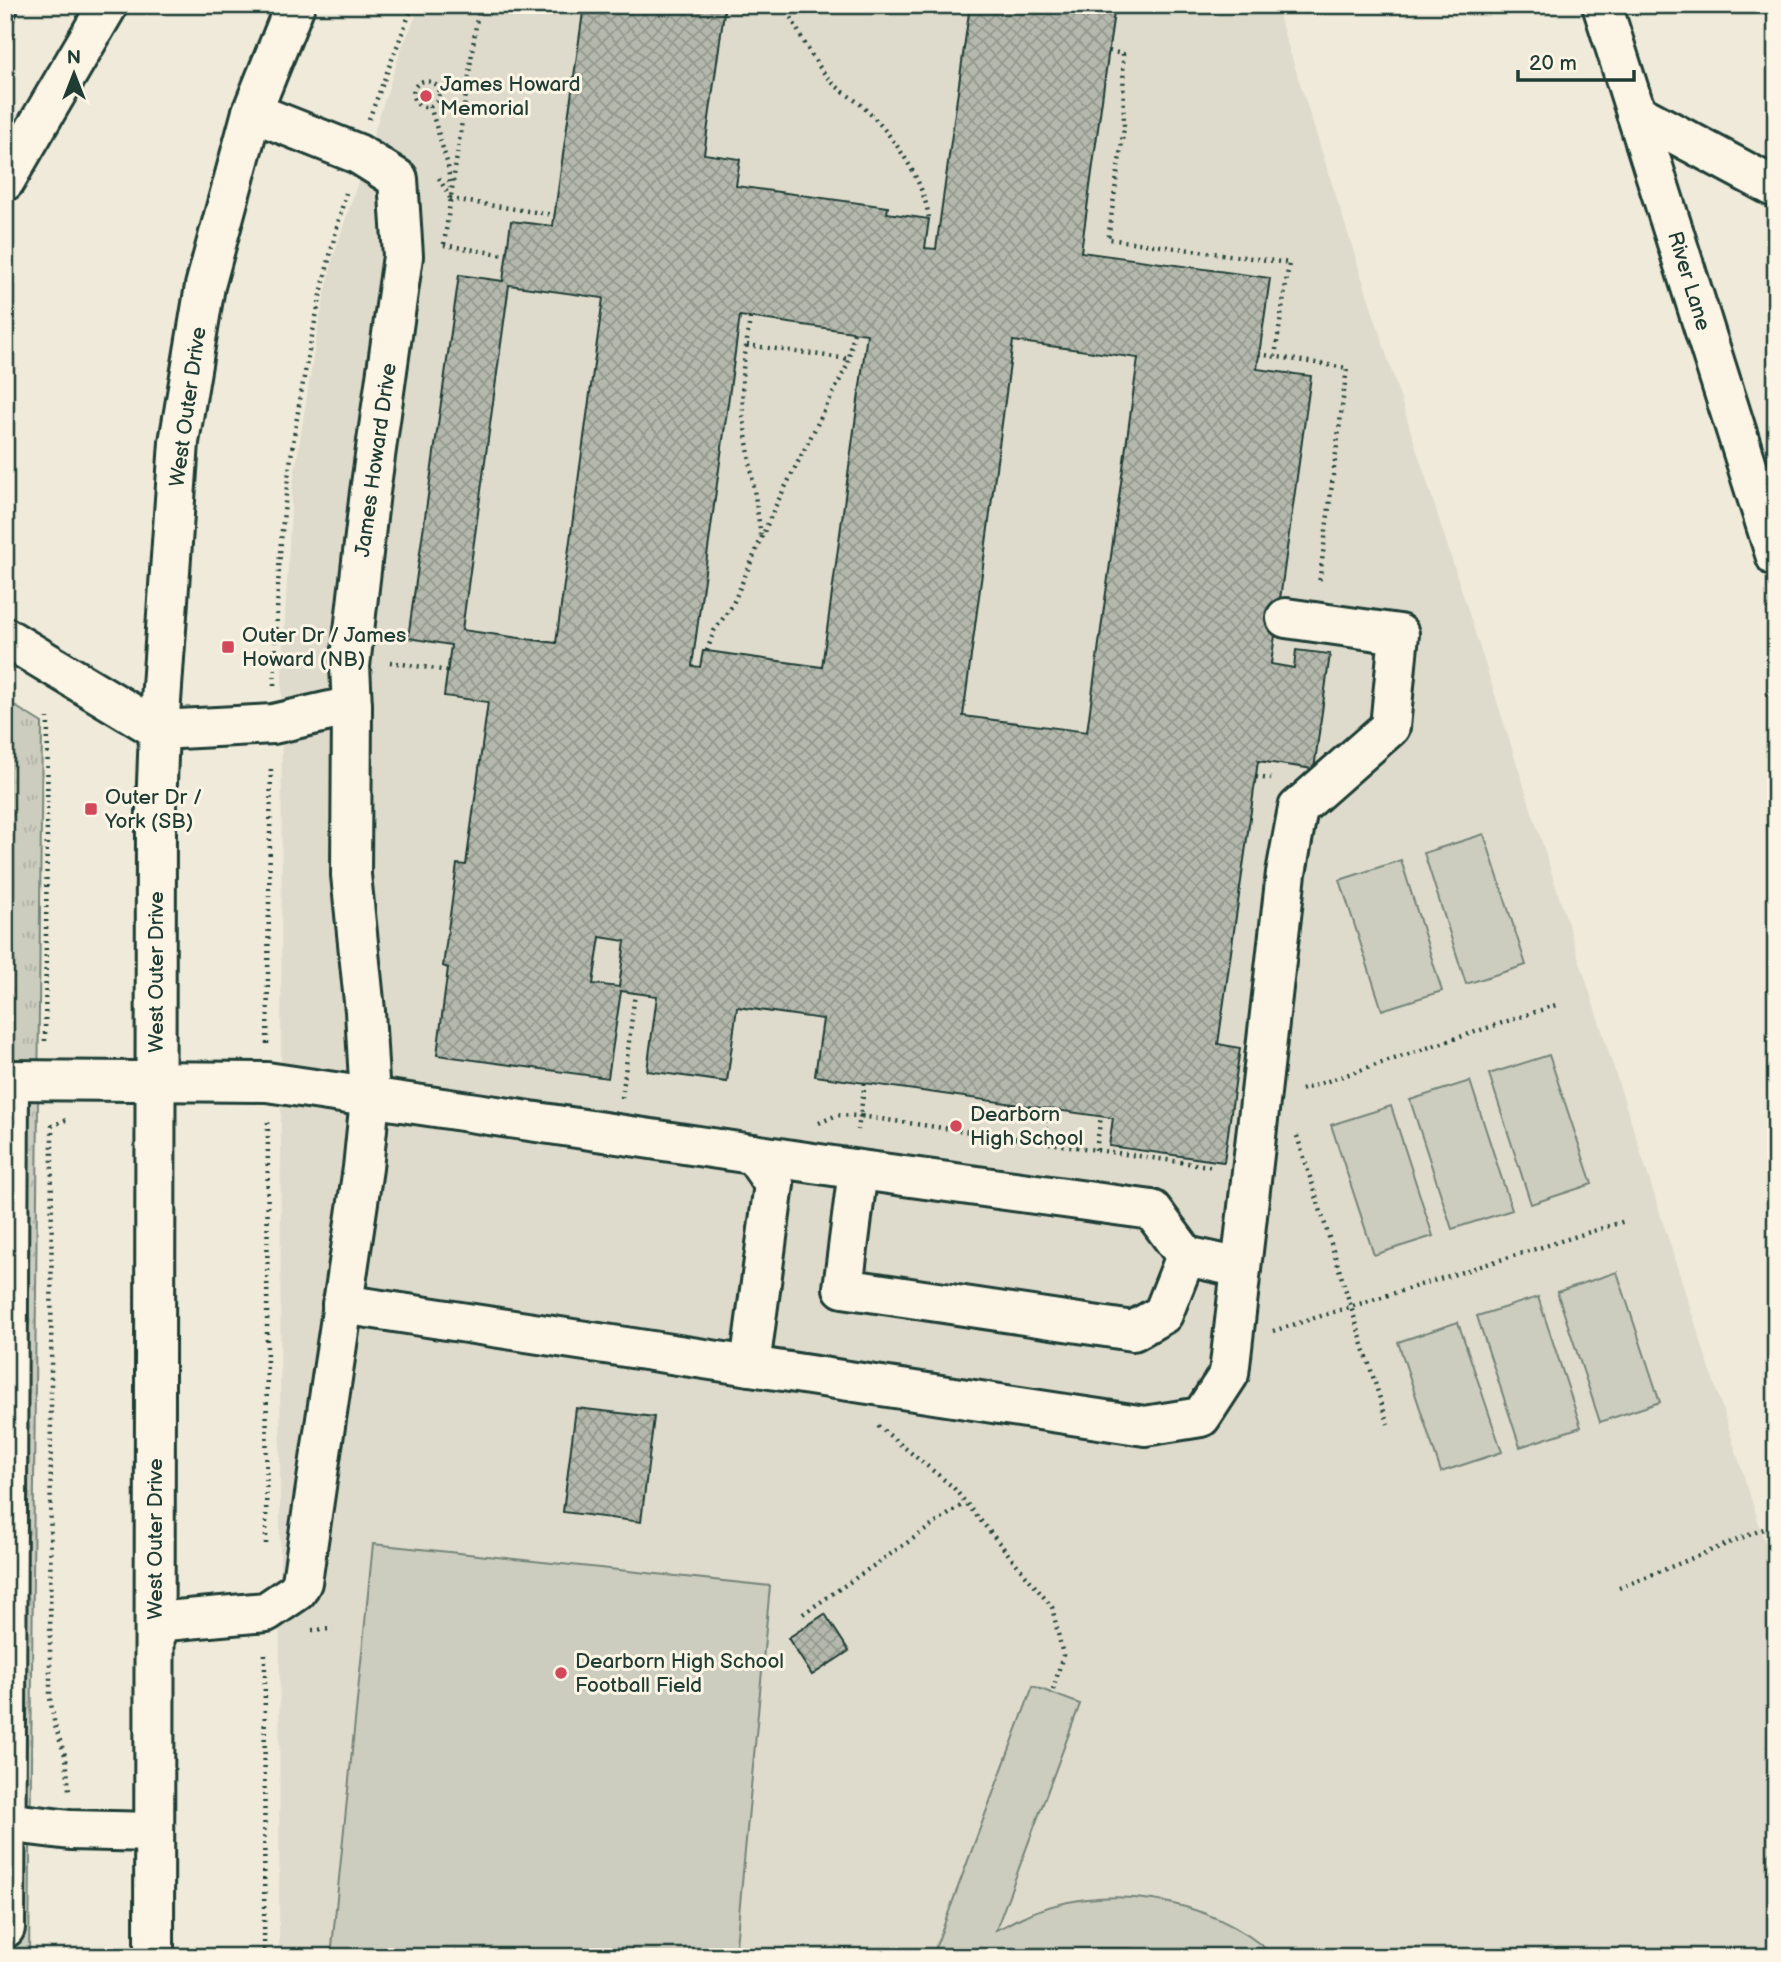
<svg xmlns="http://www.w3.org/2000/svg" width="1781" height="1962" viewBox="0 0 1781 1962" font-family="'Balsamiq Sans',sans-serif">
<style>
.built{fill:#dedbcc}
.grass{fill:#cccdbf;stroke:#76857a;stroke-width:2}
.park{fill:url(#park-tufts);stroke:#76857a;stroke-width:2}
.building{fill:url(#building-cross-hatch);stroke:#1f3d34;stroke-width:2;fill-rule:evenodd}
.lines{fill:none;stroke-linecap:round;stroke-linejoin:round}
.minor-casing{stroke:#1f3d34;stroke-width:44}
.major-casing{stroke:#1f3d34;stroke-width:44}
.path{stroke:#1f3d34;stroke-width:4.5;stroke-dasharray:2 5;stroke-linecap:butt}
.minor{stroke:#fcf5e5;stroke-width:38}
.major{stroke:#fcf5e5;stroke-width:38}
.poi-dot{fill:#d1495b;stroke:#fcf5e5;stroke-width:2.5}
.labels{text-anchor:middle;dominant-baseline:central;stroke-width:6;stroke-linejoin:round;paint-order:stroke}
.poi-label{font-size:21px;fill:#1f3d34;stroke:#fcf5e5;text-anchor:start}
.street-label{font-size:21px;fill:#1f3d34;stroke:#fcf5e5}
</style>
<defs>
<pattern id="park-tufts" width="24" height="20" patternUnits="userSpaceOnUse" patternTransform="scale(1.75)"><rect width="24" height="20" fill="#cccdbf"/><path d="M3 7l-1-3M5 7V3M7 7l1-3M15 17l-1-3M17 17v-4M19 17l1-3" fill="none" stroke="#afb1a5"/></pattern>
<pattern id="building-cross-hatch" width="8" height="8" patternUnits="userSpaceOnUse" patternTransform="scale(1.75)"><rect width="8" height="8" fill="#b5b9ad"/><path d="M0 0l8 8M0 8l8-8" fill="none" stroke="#93988e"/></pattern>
</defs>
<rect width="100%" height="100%" fill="#efeada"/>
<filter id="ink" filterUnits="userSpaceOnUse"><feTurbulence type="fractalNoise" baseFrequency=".0143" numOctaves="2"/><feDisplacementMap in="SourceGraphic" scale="14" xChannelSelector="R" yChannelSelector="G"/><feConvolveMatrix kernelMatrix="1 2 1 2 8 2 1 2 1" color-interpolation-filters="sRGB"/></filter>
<g filter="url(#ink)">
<path class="built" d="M421,5h854l501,1572v380h-1497l3,-1282 10,-185 26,-163 15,-69 69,-211z"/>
<g class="grass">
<path d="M1484,834l42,131 -60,19 -42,-131z"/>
<path d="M1401,860l41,131 -60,19 -42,-130z"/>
<path d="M1549,1055l43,129 -61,20 -42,-130z"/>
<path d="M1470,1081l42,129 -60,19 -42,-129z"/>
<path d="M1391,1106l42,130 -59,19 -43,-130z"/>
<path d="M1617,1272l43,130 -60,20 -43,-130z"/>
<path d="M1538,1297l43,130 -61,20 -43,-131z"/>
<path d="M1458,1322l44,130 -61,20 -43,-130z"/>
<path d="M373,1544l397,42 -35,371h-404z"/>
<path d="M1033,1686l47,18 -84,226c8,-3 16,-9 24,-12 80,-38 190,-23 255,39h-104l-43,-9h-30l-39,9h-127z"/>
</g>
<path class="park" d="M5,700l37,23 -13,1234h-24z"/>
<g class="building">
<path d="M5,5l13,8 -13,22z"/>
<path d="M584,5h141l-21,149 36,5 -4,27 152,21 -1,6 42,6 -4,29 11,1 34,-244h145l-34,247 189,26 -13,91 54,7 -40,288 23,4 2,-18 34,4 -16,115 -56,-8 -40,283 22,4 -16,114 -115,-16 4,-28 -298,-42 8,-57 -86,-12 -10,75 -80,-11 10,-75 -22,-3 -14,-2 -13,87 -171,-23 11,-87 -5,-2 14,-102 9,1 22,-163 -44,-6 7,-51 -43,-7 51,-363 44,6 8,-60 42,5zM509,285l94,13 -47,345 -94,-13zM740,316l127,18 -45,333 -115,-16h-4l-3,16 -8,-1zM1013,341l125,17 -51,374 -124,-16zM600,937l25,4 -6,46 -26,-3z"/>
<path d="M576,1408l78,9 -13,105 -78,-10z"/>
<path d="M825,1614l24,37 -37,24 -24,-37z"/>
</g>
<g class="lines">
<g class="minor-casing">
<g id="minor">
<path d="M1602,5l174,552"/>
<path d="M1636,113l140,75"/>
<path d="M5,181l103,-176"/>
<path d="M5,637l154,93 114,-6 79,-18"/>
<path d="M5,1080l262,2 586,87 299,41 34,46 55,12"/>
<path d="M858,1170l-15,118 290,43 30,-17 23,-58"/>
<path d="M342,1304l803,122 56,-9 28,-43 57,-501 12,-65 92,-81 9,-93 -113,-16"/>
<path d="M750,1366l24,-182 -21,-30"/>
<path d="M155,1622l111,-10 31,-21 5,-9 61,-414 7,-69 -5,-88 -14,-136 1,-169 -2,-40 20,-174 33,-236 -5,-77 -40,-25 -106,-42"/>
<path d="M5,1822l65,8 84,2"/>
<path d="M5,1928l4,-848"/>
</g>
</g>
<g class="major-casing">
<path id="major" d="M154,1957l2,-1148 3,-79 20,-288 26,-156 47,-174 43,-107"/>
</g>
<g class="path">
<path d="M785,5c13,26 26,54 45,75 8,9 20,16 30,24 31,28 64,74 69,115"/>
<path d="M1109,51l14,3 1,73 -16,112 181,24 -14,93"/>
<circle cx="426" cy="94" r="13"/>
<path d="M430,106l18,59 2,23"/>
<path d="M369,119l44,-114"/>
<path d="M439,178l11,20"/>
<path d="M450,199l104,16"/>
<path d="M444,244l35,-239"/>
<path d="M444,245l62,10"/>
<path d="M750,318l-8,58 1,39 18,121"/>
<path d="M747,345l102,14"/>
<path d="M1259,354l88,14 -28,216"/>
<path d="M707,651l7,-20 18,-25 42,-97 74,-145 6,-32"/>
<path d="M390,662l59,9"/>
<path d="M274,685c3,-55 3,-110 9,-164 12,-111 34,-221 63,-328"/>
<path d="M1256,777l15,2"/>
<path d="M45,1041l3,-323"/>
<path d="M267,1044l4,-279"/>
<path d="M865,1083l-5,33 355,51"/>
<path d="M1301,1090l255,-85"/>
<path d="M622,1098l13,-105"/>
<path d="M66,1120l-14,6 -2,535v37l5,28 11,32 3,32"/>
<path d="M819,1123l18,-8 23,1 -2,14"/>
<path d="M1297,1136l91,288"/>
<path d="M1044,1143l4,-34"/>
<path d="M1096,1150l5,-34"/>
<path d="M1273,1331l352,-110"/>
<path d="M878,1426l75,61 99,120 11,48 -11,39"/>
<path d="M266,1544l2,-422"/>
<path d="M1619,1588l157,-64"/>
<path d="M803,1614l162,-111"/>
<path d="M312,1630l21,-1"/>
<path d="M264,1957l1,-307"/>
</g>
<use href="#minor" class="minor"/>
<use href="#major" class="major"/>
</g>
</g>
<g class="poi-dot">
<circle cx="426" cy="96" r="7"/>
<rect x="221" y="640" width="14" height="14" rx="3.5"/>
<rect x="84" y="802" width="14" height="14" rx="3.5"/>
<circle cx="956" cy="1126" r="7"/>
<circle cx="561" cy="1673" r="7"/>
</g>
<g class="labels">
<g class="poi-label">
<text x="440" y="84">James Howard<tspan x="440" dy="24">Memorial</tspan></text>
<text x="242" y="635">Outer Dr / James<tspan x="242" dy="24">Howard (NB)</tspan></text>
<text x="105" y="797">Outer Dr /<tspan x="105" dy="24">York (SB)</tspan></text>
<text x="970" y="1114">Dearborn<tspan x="970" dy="24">High School</tspan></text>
<text x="575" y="1661">Dearborn High School<tspan x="575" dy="24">Football Field</tspan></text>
</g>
<g class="street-label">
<text transform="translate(1689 281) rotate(73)">River Lane</text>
<text transform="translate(188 407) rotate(-82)">West Outer Drive</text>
<text transform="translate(376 460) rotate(-82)">James Howard Drive</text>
<text transform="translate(156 972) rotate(-90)">West Outer Drive</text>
<text transform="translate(155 1539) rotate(-90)">West Outer Drive</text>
</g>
</g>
<rect width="1781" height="1962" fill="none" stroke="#fcf5e5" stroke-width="28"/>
<rect x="14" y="14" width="1753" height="1934" fill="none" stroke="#1f3d34" stroke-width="2.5" filter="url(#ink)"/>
<g transform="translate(74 74)" stroke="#fcf5e5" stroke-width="5" paint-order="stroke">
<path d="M0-5L12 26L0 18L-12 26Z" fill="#1f3d34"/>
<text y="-10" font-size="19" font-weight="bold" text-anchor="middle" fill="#1f3d34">N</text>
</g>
<path d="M1518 70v10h116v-10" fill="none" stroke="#1f3d34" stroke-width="3.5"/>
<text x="1529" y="70" font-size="21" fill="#1f3d34" stroke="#fcf5e5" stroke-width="5" paint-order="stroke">20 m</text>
</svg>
